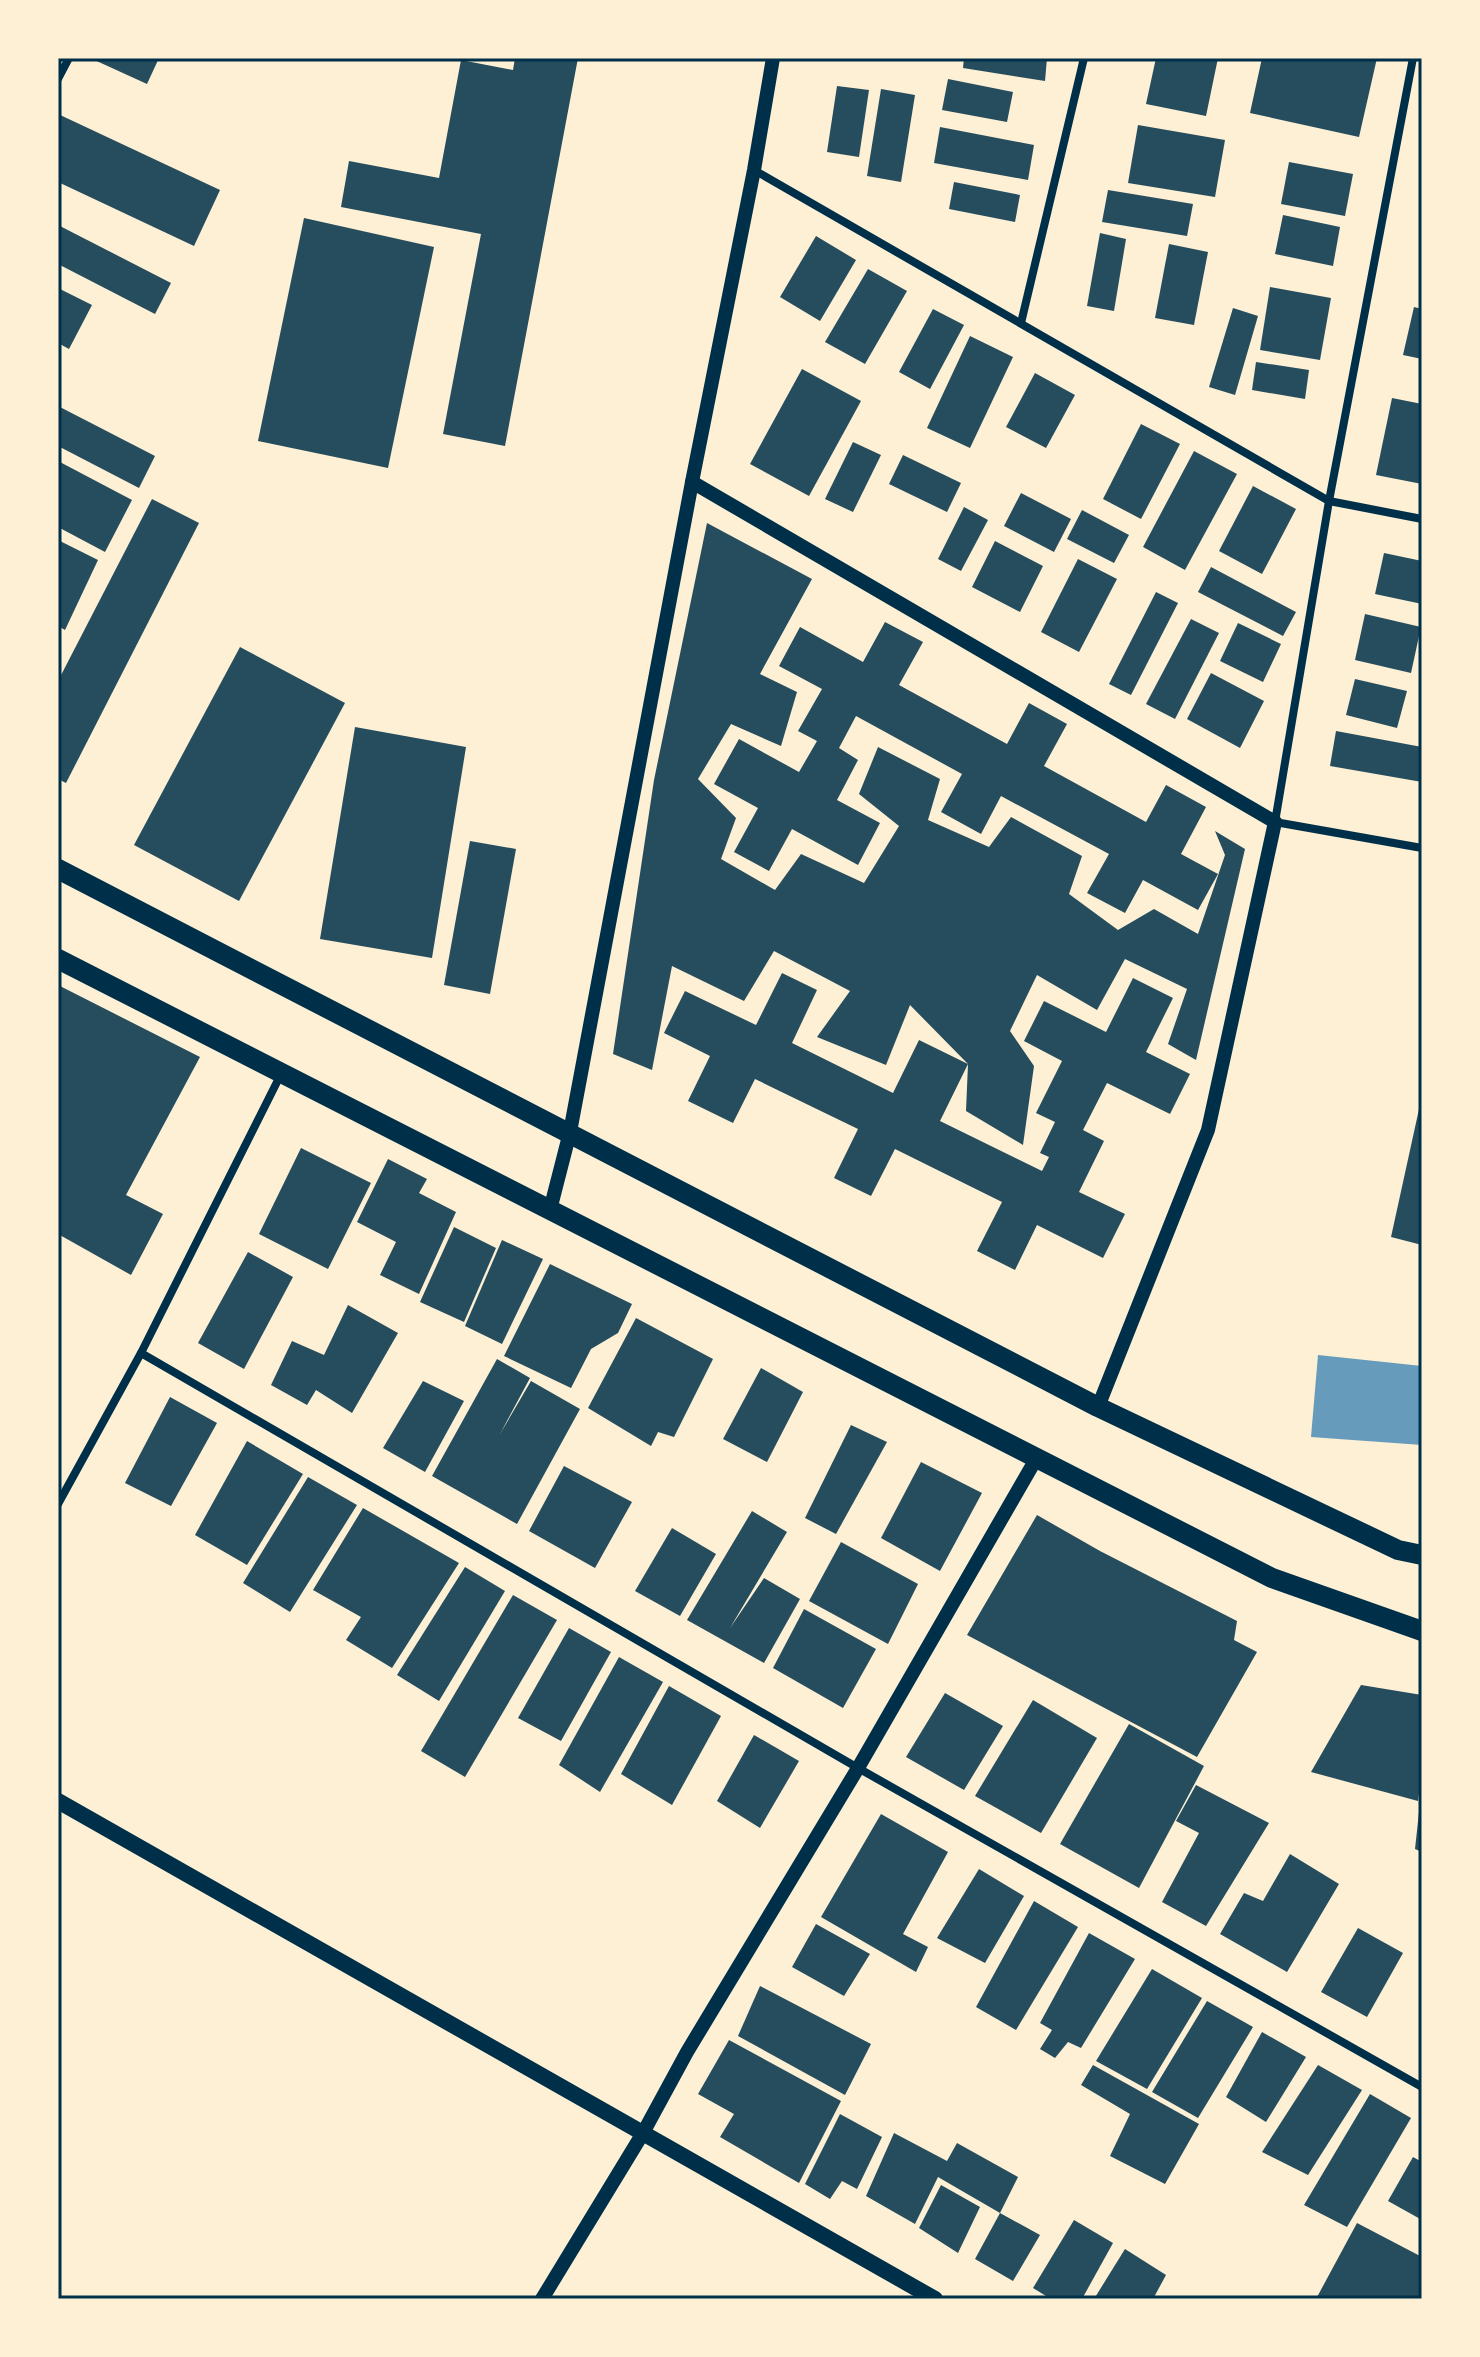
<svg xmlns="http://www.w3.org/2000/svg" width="1480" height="2357" viewBox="0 0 1480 2357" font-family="Overpass,sans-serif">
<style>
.water{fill:#669bbc}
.building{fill:#264d5e}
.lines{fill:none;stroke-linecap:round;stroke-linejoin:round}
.minor{stroke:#003049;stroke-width:8}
.tertiary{stroke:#003049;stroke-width:14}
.secondary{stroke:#003049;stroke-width:16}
.primary{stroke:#003049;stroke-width:20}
.neatline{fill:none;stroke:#003049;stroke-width:3}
</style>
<rect width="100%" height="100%" fill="#fdf0d5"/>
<path class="water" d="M1318,1355l104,11v79l-111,-8z"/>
<g class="building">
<path d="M90,58h69l-12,26z"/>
<path d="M515,58h63l-73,388 -62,-12 38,-200 -140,-27 8,-46 90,17 22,-118 52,10z"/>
<path d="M964,58h83l-2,23 -82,-13z"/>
<path d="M1156,58h62l-12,58 -60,-12z"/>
<path d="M1262,58h115l-18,79 -109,-24z"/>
<path d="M948,79l65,13 -6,30 -65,-12z"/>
<path d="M837,86l32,4 -10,67 -32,-5z"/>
<path d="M881,89l34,6 -14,87 -34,-6z"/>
<path d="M58,114l162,76 -26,56 -136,-64z"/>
<path d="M1138,125l87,15 -10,57 -87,-14z"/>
<path d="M940,127l94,18 -6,35 -94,-17z"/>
<path d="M1289,162l64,12 -8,42 -64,-12z"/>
<path d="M954,182l66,13 -5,27 -66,-13z"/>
<path d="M1108,190l85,14 -6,32 -85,-14z"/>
<path d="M1283,215l57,12 -7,39 -58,-12z"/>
<path d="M304,218l130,29 -46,221 -130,-27z"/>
<path d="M58,225l113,58 -16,31 -97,-50z"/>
<path d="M1100,233l26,6 -12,72 -27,-5z"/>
<path d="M816,236l40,24 -36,61 -40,-24z"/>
<path d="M1169,244l39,8 -14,73 -39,-7z"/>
<path d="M868,269l39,22 -42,73 -40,-22z"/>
<path d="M1270,287l61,11 -11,62 -60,-10z"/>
<path d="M58,288l34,17 -23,44 -11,-6z"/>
<path d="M1414,307l8,2v50l-19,-4z"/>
<path d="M1233,308l25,8 -23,79 -26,-8z"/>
<path d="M933,309l31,16 -34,64 -31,-17z"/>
<path d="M970,336l43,21 -43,91 -43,-20z"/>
<path d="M1256,362l53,8 -4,29 -53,-9z"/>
<path d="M802,369l59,32 -52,95 -59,-32z"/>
<path d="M1035,373l40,22 -29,53 -40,-21z"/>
<path d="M1392,398l30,6v80l-46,-9z"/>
<path d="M58,406l97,50 -16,32 -81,-42z"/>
<path d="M1141,424l39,20 -39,75 -38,-20z"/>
<path d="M853,442l28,13 -28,57 -28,-13z"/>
<path d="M1194,451l43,23 -52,96 -42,-23z"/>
<path d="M903,455l58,28 -14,29 -58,-28z"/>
<path d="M58,461l74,39 -27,52 -47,-25z"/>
<path d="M1253,486l43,23 -34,65 -43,-23z"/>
<path d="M1021,493l50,26 -17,33 -50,-26z"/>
<path d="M152,499l47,24 -133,260 -8,-4v-98z"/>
<path d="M964,507l24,13 -27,51 -23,-12z"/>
<path d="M1082,510l47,25 -15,28 -47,-24z"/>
<path d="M707,523l105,56 -52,95 37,18 -16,54 -50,-22 -33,55 38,39 -15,41 54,31 26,-36 63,29 35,-57 -40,-32 19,-47 62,32 -12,41 61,27 22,-30 71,39 -13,38 49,36 36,-21 44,25 27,-79 -10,-24 30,18 -49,211 -28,-16 19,-55 -62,-30 -28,51 -60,-35 -27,56 24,35 -11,79 -57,-34 2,-47 -28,57 102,50 7,-14 -9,-4 15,-31 -19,-9 26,-52 -38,-20 20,-40 62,31 27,-54 40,20 -27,54 44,22 -20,40 -63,-31 -24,47 21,11 -25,51 46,22 -22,44 -66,-33 -22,45 -38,-19 25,-49 -107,-53 -24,47 -37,-18 24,-49 -103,-50 -22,44 -45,-22 22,-45 -46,-23 21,-42 71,34 26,-52 35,17 -25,53 101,50 26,-53 49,24 -58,-59 -24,60 -69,-28 33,-46 -76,-40 -30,50 -72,-35 -20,104 -39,-16 41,-274z"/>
<path d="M58,540l40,20 -33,70 -7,-4z"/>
<path d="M995,541l48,25 -23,46 -48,-25z"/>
<path d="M1384,553l38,8v43l-47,-10z"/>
<path d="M1078,559l39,20 -38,73 -38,-20z"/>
<path d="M1211,567l85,45 -13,24 -85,-44z"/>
<path d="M1156,592l22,11 -47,92 -22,-11z"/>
<path d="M1365,614l56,13 -10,46 -56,-13z"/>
<path d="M1191,619l28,14 -44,86 -29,-15z"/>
<path d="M885,622l38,20 -24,43 108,59 22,-41 38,21 -23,42 102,56 20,-37 40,22 -25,47 37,20 -20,36 -55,-30 -18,33 -38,-20 22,-39 -108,-58 -20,38 -40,-22 21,-38 -106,-58 -17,32 19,12 -21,40 43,23 -22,42 -66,-36 -23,42 -35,-19 24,-44 -44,-24 25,-45 60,33 18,-31 -19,-10 24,-42 -43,-23 21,-39 63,35z"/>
<path d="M1238,623l43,21 -18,38 -43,-21z"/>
<path d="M240,647l105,56 -106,198 -105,-56z"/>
<path d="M1211,673l53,28 -24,47 -53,-29z"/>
<path d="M1355,679l52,12 -10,37 -51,-13z"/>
<path d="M355,727l111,20 -34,211 -112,-19z"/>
<path d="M1336,731l86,16v35l-92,-16z"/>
<path d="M470,841l46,8 -26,145 -46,-9z"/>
<path d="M58,985l142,72 -74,138 37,19 -32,61 -73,-41z"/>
<path d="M1421,1100h1v145l-31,-8z"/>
<path d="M301,1148l70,35 -43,86 -69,-35z"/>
<path d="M388,1159l39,20 -8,14 37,19 -37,82 -39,-19 16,-33 -39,-20z"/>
<path d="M454,1227l42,21 -32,74 -44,-20z"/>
<path d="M502,1240l41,19 -41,85 -37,-18z"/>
<path d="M248,1252l45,25 -49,92 -46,-26z"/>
<path d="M550,1264l82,40 -14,29 -27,16 -20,39 -67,-32z"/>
<path d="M348,1305l50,28 -46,80 -36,-23 -9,15 -36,-20 21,-44 32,14z"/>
<path d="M636,1318l77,41 -39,78 -16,-5 -7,14 -63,-38z"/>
<path d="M497,1359l33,19 -30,56 31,-53 49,28 -63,115 -85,-48z"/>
<path d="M761,1368l42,24 -36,70 -44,-23z"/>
<path d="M423,1381l41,20 -39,71 -42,-24z"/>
<path d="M170,1397l47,26 -46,83 -46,-23z"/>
<path d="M851,1425l36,17 -51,92 -31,-16z"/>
<path d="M247,1441l56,33 -56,91 -52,-30z"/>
<path d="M921,1462l61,31 -42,78 -59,-33z"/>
<path d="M564,1466l68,36 -37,66 -66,-37z"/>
<path d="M308,1477l49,28 -67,107 -47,-29z"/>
<path d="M363,1508l96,55 -67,105 -46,-28 15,-23 -48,-27z"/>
<path d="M752,1511l35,21 -57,96 34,-50 36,21 -36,64 -77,-43z"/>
<path d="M1037,1515l63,36 137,70 -3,19 23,12 -60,105 -230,-122z"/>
<path d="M672,1528l44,26 -36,62 -45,-25z"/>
<path d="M841,1542l77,42 -30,60 -79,-43z"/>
<path d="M465,1567l40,24 -66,110 -42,-26z"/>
<path d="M513,1595l44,25 -92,157 -44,-26z"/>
<path d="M804,1609l72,40 -33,59 -70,-40z"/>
<path d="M569,1628l42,24 -50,89 -43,-23z"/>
<path d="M619,1657l44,25 -63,110 -41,-27z"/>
<path d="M1361,1685l61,10v75l-4,31 -107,-29z"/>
<path d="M669,1686l52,30 -49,89 -51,-31z"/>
<path d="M945,1693l58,33 -39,64 -58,-33z"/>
<path d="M1033,1700l64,38 -56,95 -66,-37z"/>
<path d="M1129,1724l75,42 -65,122 -79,-44z"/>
<path d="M754,1735l45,26 -39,67 -43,-27z"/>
<path d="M1196,1785l73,38 -63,103 -44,-24 37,-69 -23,-12z"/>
<path d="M1420,1803h2v49l-7,-3z"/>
<path d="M881,1814l67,38 -45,82 25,13 -12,25 -95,-55z"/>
<path d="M1290,1854l49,30 -52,88 -67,-38 24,-41 19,8z"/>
<path d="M979,1869l45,27 -39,67 -48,-25z"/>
<path d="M1034,1901l44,26 -62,103 -40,-23z"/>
<path d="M816,1924l54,30 -26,42 -52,-29z"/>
<path d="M1358,1928l45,25 -36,64 -46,-25z"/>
<path d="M1089,1933l46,26 -54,89 -13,-6 -13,16 -15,-9 12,-19 -12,-7z"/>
<path d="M1152,1969l50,29 -55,91 -51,-28z"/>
<path d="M760,1986l111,58 -26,51 -107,-59z"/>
<path d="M1207,2001l46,26 -55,91 -46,-26z"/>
<path d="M1262,2032l44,25 -40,65 -40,-25z"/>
<path d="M729,2040l112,61 -42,82 -79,-46 14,-23 -36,-20z"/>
<path d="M1093,2065l106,59 -34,60 -55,-28 20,-42 -49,-29z"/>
<path d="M1318,2065l44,25 -54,85 -46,-23z"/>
<path d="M1370,2094l41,24 -64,109 -43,-22z"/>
<path d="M840,2114l42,23 -25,52 -15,-8 -12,18 -25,-15z"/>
<path d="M894,2133l53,28 10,-18 61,34 -18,36 -62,-36 -23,47 -49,-28z"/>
<path d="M1413,2157l9,5v58l-34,-19z"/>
<path d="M941,2185l39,22 -22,46 -39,-25z"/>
<path d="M1000,2213l40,22 -27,46 -38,-22z"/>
<path d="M1074,2220l39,23 -31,56h-31l-18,-11z"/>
<path d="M1357,2223l65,34v42h-106z"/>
<path d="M1125,2249l41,26 -13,24h-59z"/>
</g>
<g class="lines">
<g class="minor">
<path d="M1413,58l-84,443 -54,321 147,26"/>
<path d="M58,79l11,-21"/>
<path d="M754,170l575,331 93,18"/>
<path d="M1021,323l63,-265"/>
<path d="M141,1353l717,415 564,319"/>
<path d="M58,1504l83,-151 140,-279"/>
</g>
<g class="tertiary">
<path d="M692,482l583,340 -67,308 -110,277"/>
<path d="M550,1210l20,-78 122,-650 62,-312 19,-112"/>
<path d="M542,2299l101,-166 44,-81 171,-284 178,-309"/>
</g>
<path class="secondary" d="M58,1801l877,498"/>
<g class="primary">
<path d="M58,869l1040,538 300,143 24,5"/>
<path d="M58,959l1214,619 150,53"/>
</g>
</g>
<rect width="1480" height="2357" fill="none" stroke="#fdf0d5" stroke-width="120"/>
<rect x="60" y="60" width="1360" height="2237" class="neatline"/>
</svg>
